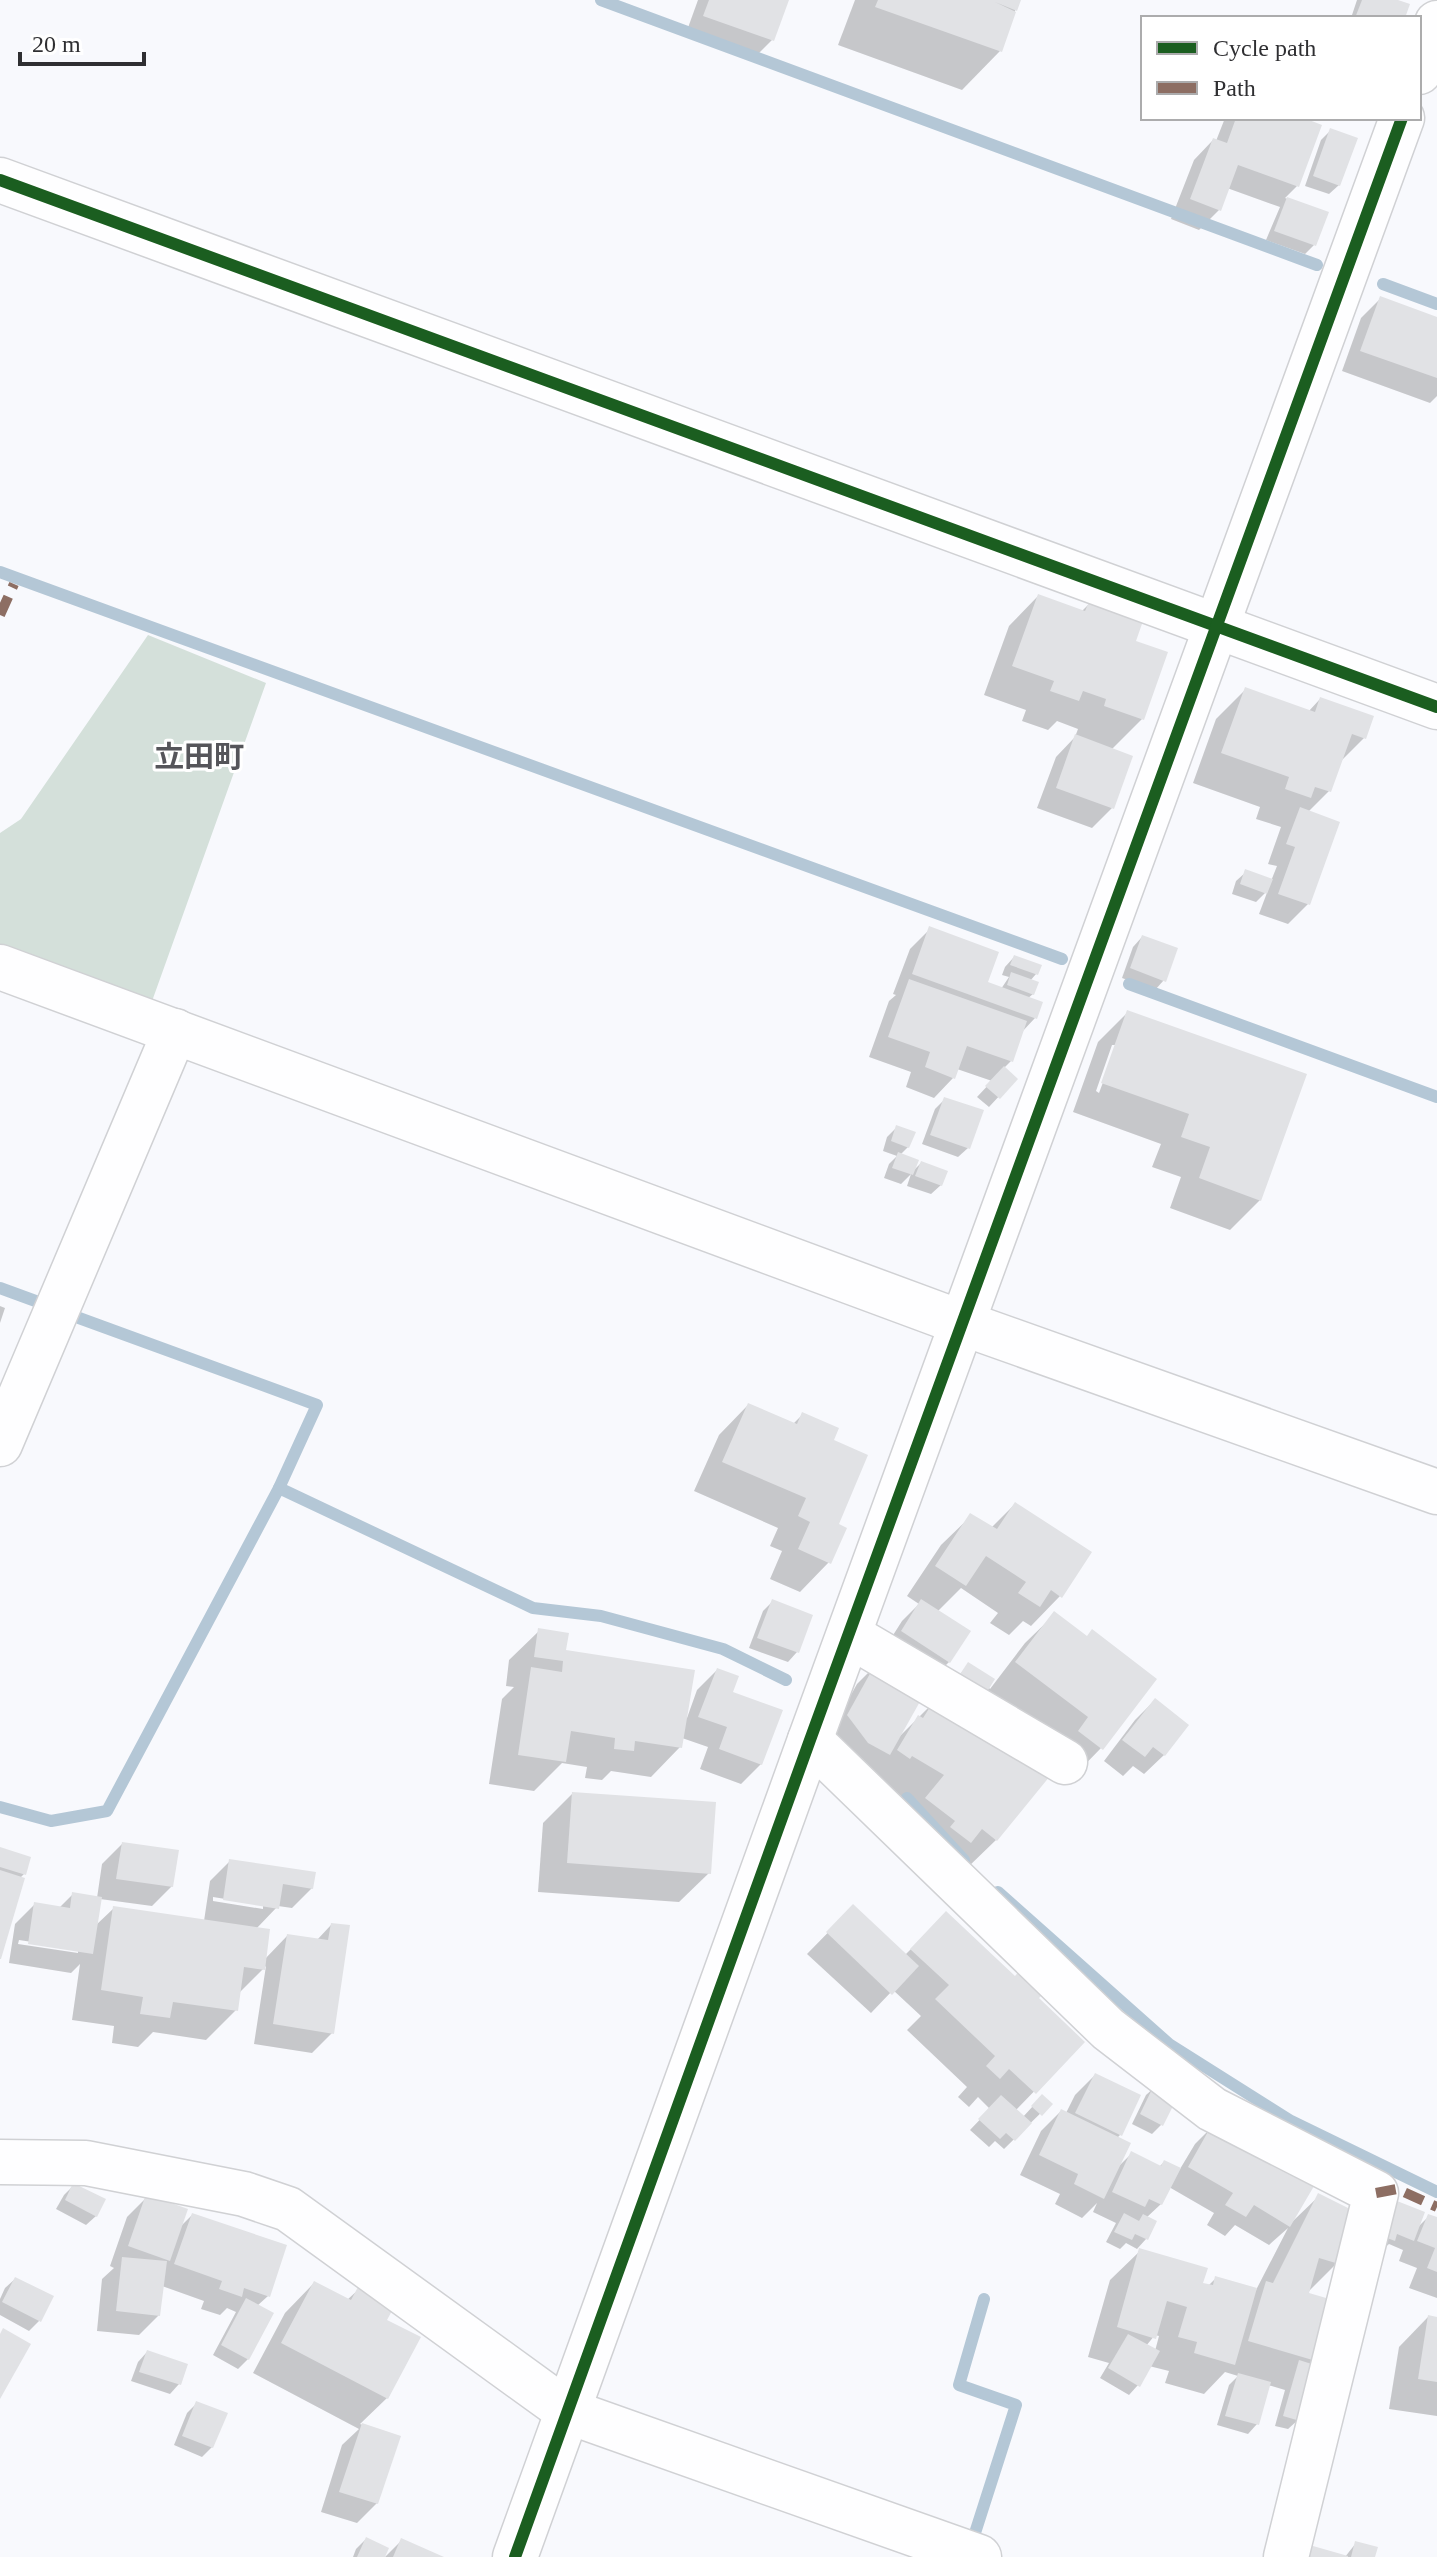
<svg xmlns="http://www.w3.org/2000/svg" width="1437" height="2557" viewBox="0 0 1437 2557" font-family="'Times New Roman','Noto Sans JP',serif">
<style>
.green{fill:#d4e0da}
.shadow{fill:#0003;fill-rule:evenodd}
.lines{fill:none;stroke-linecap:round;stroke-linejoin:round}
.stream{stroke:#b4c7d6;stroke-width:12}
.building{fill:#e1e2e5}
.minor-casing{stroke:#d0d1d4;stroke-width:47}
.minor{stroke:#fefeff;stroke-width:44}
.quiet{stroke:#8d6e63;stroke-width:10;stroke-dasharray:20 10;stroke-linecap:butt}
.cycleway-casing{stroke:#fff;stroke-width:17}
.cycleway{stroke:#1b5e20;stroke-width:12}
.labels{text-anchor:middle;dominant-baseline:central;stroke-width:6;stroke-linejoin:round;paint-order:stroke}
.quarter-label{font-size:30px;font-weight:bold;fill:#55555a;stroke:#fff}
</style>
<rect width="100%" height="100%" fill="#f8f9fd"/>
<path class="green" d="M148,635l118,48 -115,321 -151,-53v-118l21,-14z"/>
<g class="shadow">
<path d="M698,0h88l-14,40 -20,20 -67,-24z"/>
<path d="M855,0h164l-19,51 -38,39 -124,-45z"/>
<path d="M1357,0h35l11,18h-52z"/>
<path d="M1225,118h73l-1,68 -12,12 41,15 -12,32 -9,9 -39,-14 14,-33 -53,-19 -8,22 -20,20 -28,-11 23,-59 19,-20 3,1z"/>
<path d="M1331,130l8,55 -10,9 -24,-8 16,-46z"/>
<path d="M1381,298l56,21v77l-7,7 -88,-32 19,-53z"/>
<path d="M1038,596l43,16 8,-8 45,38 8,77 -31,31 1,58 -20,20 -55,-20 19,-51 19,-20 3,-8 -21,-8 -9,9 -26,-9 4,-11 -42,-15 25,-69z"/>
<path d="M1245,690l63,22 12,-13 44,39 -24,24 -11,29 -21,21v92l-20,20 -29,-10 9,-24 -12,12 -24,-8 4,-13 10,-9 25,9 6,-15 -9,-2 13,-37 -25,-8 4,-12 -67,-24 23,-64z"/>
<path d="M930,929l55,54 16,6 8,-12 -7,-2 3,-8 9,-10 22,17 -6,7 3,13 -6,5 8,19 -14,15 -10,28 -8,8 12,10 -26,28 -12,-10 15,-16 -35,-12 -4,9 -19,20 -28,-11 5,-15 -42,-15 20,-56 7,-6 -3,-1 17,-45z"/>
<path d="M1142,937l22,43 -9,10 -33,-12 11,-31z"/>
<path d="M1128,1012l132,188 -30,30 -60,-22 11,-31 -29,-10 9,-23 -88,-32 25,-70zM1112,1045h5l-18,48 -3,-2z"/>
<path d="M945,1099l23,49 -10,9 -36,-13 13,-35z"/>
<path d="M897,1127l11,20 -8,8 11,18 10,-10 20,22 -10,9 -24,-8 4,-12 -10,10 -17,-6 5,-14 8,-8 -14,-5 4,-14z"/>
<path d="M0,1306l5,2 -5,15z"/>
<path d="M748,1405l44,20 11,-11 28,27 5,84 -7,37 -29,30 -30,-13 12,-28 -12,-5 8,-18 -84,-37 25,-56z"/>
<path d="M1015,1504l45,92 -29,30 -8,-5 -14,14 -19,-12 8,-10 -37,-25 -24,24 12,50 -20,20 -46,-31 19,-30 17,-17 -12,-8 34,-51 30,-29 20,12z"/>
<path d="M773,1601l24,51 -9,10 -39,-14 14,-37z"/>
<path d="M1055,1614l46,134 -29,30 -125,-86 21,-28 22,25 35,-46z"/>
<path d="M539,1631l25,21 123,66 10,-28 20,-20 14,23 30,71 -20,20 -41,-15 8,-22 -26,-9 -2,9 -29,30 -40,-6 -9,9 -17,-2 2,-11 -25,-4 -28,28 -45,-7 13,-85 12,-12 -8,-1 3,-26z"/>
<path d="M877,1664l23,72 37,-37 59,141 -30,29 -69,-41 19,-23 -35,-21 -53,-48 29,-52z"/>
<path d="M1155,1700l9,55 -20,19 -11,-8 -10,10 -19,-15 31,-41z"/>
<path d="M572,1794l137,79 -30,29 -141,-10 5,-69z"/>
<path d="M122,1844l50,42 -20,20 -52,-7 -5,27 19,-18 90,13 6,-40 20,-20 82,27 -20,20 -14,-2 -22,23 8,31 23,-24 29,5 15,-16 1,108 -20,20 -58,-9 12,-78 -27,27 -3,17 -30,30 -53,-8 -15,15 -26,-4 2,-17 -42,-6 8,-56 -9,9 -62,-10 6,-39 20,-20 24,4 14,-14 24,4 5,-34zM213,1897l50,8v4l-50,-8zM19,1940l59,9v4l-60,-9z"/>
<path d="M0,1849l24,25 -4,4 -20,76z"/>
<path d="M853,1907l52,48 41,-41 136,128 -67,69 7,7 11,-12 17,-2 -46,45 -9,-8 -6,6 -19,-17 20,-21 -12,-12 -9,10 -11,-10 9,-10 -60,-57 14,-14 -28,-26 -22,23 -64,-59z"/>
<path d="M1095,2075l25,60 -3,3v30l15,-15 27,14 5,-5 16,7 15,-25 20,-20 78,97 26,-25 18,67 -31,31 8,66 -5,5 -11,55 -10,9 -13,-3 10,-36 -17,-5 -11,39 -9,10 -31,-9 12,-40 9,-9 -13,-4 -21,22 -39,-11 4,-12 -20,-5 -11,19 -9,10 -29,-17 9,-15 -21,-6 22,-77 30,-29 61,33 7,2 8,-8 40,12 32,-62 -19,17 -34,-20 -10,11 -18,-11 7,-12 -45,-26 -8,17 -15,14 9,4 -9,17 -9,10 -11,-6 -6,6 -14,-7 10,-19 -23,-11 4,-9 -15,15 -27,-14 5,-10 -40,-19 21,-44 20,-20 5,2 9,-18zM1155,2335l4,1 -4,15 -9,-5z"/>
<path d="M1156,2086l6,38 -10,10 -20,-10 14,-29z"/>
<path d="M74,2185l22,31 -10,9 -30,-16 8,-14z"/>
<path d="M147,2197l33,30 12,-12 76,81 -11,10 -9,53 -10,10 -25,-14 23,-43 -9,-4 -7,7 -19,-6 3,-8 -42,-15 -3,29 -20,20 -42,-4 5,-52 12,-11 -4,-2 17,-49z"/>
<path d="M1382,2211l35,17 12,-12 8,3v79l-28,-10 8,-20 -18,-7 4,-11 -14,-6 -6,5z"/>
<path d="M15,2279l36,18 -12,24 -10,10 -29,-16v-16l5,-11z"/>
<path d="M314,2283l33,17 11,-10 27,30 2,78 -27,26 38,13 -21,66 -20,20 -36,-11 21,-67 17,-16 -106,-56 32,-60z"/>
<path d="M1428,2317l9,2v97l-48,-7 10,-62z"/>
<path d="M147,2352l32,32 -9,10 -39,-13 7,-19z"/>
<path d="M197,2403l15,44 -10,10 -28,-12 13,-32z"/>
<path d="M366,2539l17,18h-30l3,-8z"/>
<path d="M401,2541l38,16h-54z"/>
<path d="M1356,2543l17,14h-28z"/>
</g>
<g class="lines">
<g class="stream">
<path d="M601,0l716,265"/>
<path d="M1383,284l54,20"/>
<path d="M0,572l1062,387"/>
<path d="M1129,984l308,113"/>
<path d="M0,1288l41,15"/>
<path d="M79,1318l238,87 -38,83"/>
<path d="M907,1798l57,62"/>
<path d="M0,1807l51,14 56,-10 172,-323 254,120 68,8 122,33 63,31"/>
<path d="M998,1892l171,152 122,77 146,71"/>
<path d="M975,2533l41,-128 -57,-20 25,-86"/>
</g>
</g>
<g class="building">
<path d="M709,0h80l-15,41 -71,-25z"/>
<path d="M878,0h143l-4,11 -22,-9 21,10 -14,40 -127,-45z"/>
<path d="M1362,0h36l12,4 -5,14h-50z"/>
<path d="M1236,118h68l18,7 -23,62 -61,-22 -17,46 -31,-12 23,-61 14,5z"/>
<path d="M1330,128l28,10 -18,48 -27,-10z"/>
<path d="M1287,197l42,15 -13,34 -42,-15z"/>
<path d="M1380,296l57,21v61l-77,-27z"/>
<path d="M1038,594l47,17 4,-9 54,19 -7,20 32,11 -24,68 -40,-14 2,-7 -23,-8 -4,10 -29,-10 4,-10 -42,-15z"/>
<path d="M1245,687l70,25 5,-15 54,19 -8,23 -14,-5 -21,58 -16,-5 -4,11 -26,-9 4,-12 -68,-24z"/>
<path d="M1075,734l58,22 -19,53 -58,-21z"/>
<path d="M1300,807l40,15 -30,83 -32,-11 17,-47 -9,-3z"/>
<path d="M1245,869l28,10 -6,15 -27,-10z"/>
<path d="M929,926l70,26 -11,30 55,20 -6,17 -125,-45z"/>
<path d="M1142,935l36,13 -12,34 -36,-14z"/>
<path d="M1014,955l28,10 -4,10 -28,-10z"/>
<path d="M1011,972l28,10 -5,13 -27,-10z"/>
<path d="M909,979l118,42 -14,41 -46,-16 -12,33 -30,-12 5,-15 -42,-15z"/>
<path d="M1127,1010l180,64 -46,127 -62,-23 11,-31 -29,-10 8,-23 -88,-31z"/>
<path d="M1004,1066l14,13 -18,20 -15,-13z"/>
<path d="M944,1097l40,13 -14,39 -40,-14z"/>
<path d="M896,1125l20,7 -7,16 -18,-7z"/>
<path d="M898,1152l21,8 -6,15 -21,-7z"/>
<path d="M921,1161l27,10 -6,15 -27,-10z"/>
<path d="M748,1403l49,21 5,-12 37,16 -5,12 34,15 -29,69 8,4 -16,36 -33,-15 12,-27 -12,-6 8,-18 -84,-36z"/>
<path d="M1015,1502l77,50 -30,46 -11,-8 -11,17 -22,-14 8,-11 -40,-26 -20,30 -31,-20 35,-53 27,16z"/>
<path d="M772,1599l41,16 -14,38 -42,-15z"/>
<path d="M921,1599l50,32 -21,32 -49,-32z"/>
<path d="M1054,1611l33,25 5,-7 65,50 -54,71 -25,-19 10,-14 -73,-55z"/>
<path d="M538,1628l31,5 -3,17 129,20 -13,78 -47,-7 -1,10 -20,-2 1,-11 -44,-7 -5,31 -48,-7 13,-88 31,5 1,-11 -29,-4z"/>
<path d="M877,1661l50,28 -37,66 -22,-12 -21,-28z"/>
<path d="M968,1662l27,17 -13,21 -27,-18z"/>
<path d="M717,1668l22,8 -6,16 50,18 -21,55 -43,-16 8,-22 -29,-10z"/>
<path d="M937,1696l113,80 -53,65 -15,-12 -11,14 -21,-16 5,-6 -30,-23 19,-23 -32,-19 -2,3 -13,-9 21,-35 5,3z"/>
<path d="M1155,1698l34,27 -24,31 -12,-9 -8,10 -23,-17z"/>
<path d="M572,1792l144,10 -5,72 -144,-11z"/>
<path d="M122,1842l57,8 -6,37 -57,-8z"/>
<path d="M0,1847l31,10 -5,18 -26,-8z"/>
<path d="M229,1859l87,13 -3,17 -30,-5 -4,25 -56,-9z"/>
<path d="M0,1870l25,8 -24,81h-1z"/>
<path d="M72,1892l30,5 -9,57 -65,-10 6,-42 36,6z"/>
<path d="M853,1904l66,62 -27,29 -66,-63z"/>
<path d="M113,1906l157,23 -5,41 -21,-3 -6,44 -65,-9 -3,16 -30,-4 3,-17 -42,-7z"/>
<path d="M946,1911l69,65 5,-6 24,23 -5,5 46,44 -49,52 -27,-25 -9,10 -14,-13 9,-10 -60,-57 14,-14 -39,-36z"/>
<path d="M331,1923l19,2 -16,109 -61,-10 14,-90 41,6z"/>
<path d="M1095,2073l46,22 -19,41 -47,-23z"/>
<path d="M1155,2083l24,11 -16,32 -23,-12z"/>
<path d="M1042,2094l11,10 -11,12 -11,-10z"/>
<path d="M1001,2095l31,28 -17,18 -9,-8 -6,6 -22,-20z"/>
<path d="M1061,2109l70,34 -27,56 -30,-15 4,-10 -39,-19z"/>
<path d="M1214,2121l103,60 -27,46 -36,-22 -8,12 -21,-12 8,-12 -45,-26z"/>
<path d="M1131,2151l30,15 3,-6 17,8 -19,37 -13,-6 -4,8 -33,-15z"/>
<path d="M73,2183l33,16 -9,18 -32,-17z"/>
<path d="M1318,2193l36,18 -15,53 -20,-6 -10,35 24,7 -17,61 -68,-20 18,-60 7,2z"/>
<path d="M146,2194l42,15 -18,52 -42,-15z"/>
<path d="M1392,2199l33,13 -11,29 -17,-7 -2,7 -18,-7z"/>
<path d="M192,2213l95,32 -17,52 -26,-9 -2,9 -23,-8 3,-8 -48,-17z"/>
<path d="M1124,2213l15,8 4,-7 14,7 -9,19 -13,-6 -3,6 -18,-8z"/>
<path d="M1428,2214l9,3v55l-10,-4 8,-20 -18,-7z"/>
<path d="M1139,2248l69,20 -5,15 10,2 2,-9 42,12 -22,77 -41,-12 3,-11 -19,-5 9,-30 -20,-6 -11,38 -39,-12z"/>
<path d="M122,2257l45,4 -7,55 -44,-5z"/>
<path d="M15,2277l39,19 -13,26 -39,-20z"/>
<path d="M314,2281l37,19 7,-13 36,20 -7,13 34,17 -33,62 -107,-56z"/>
<path d="M246,2298l28,15 -25,47 -28,-15z"/>
<path d="M1428,2315l9,2v65l-19,-3z"/>
<path d="M3,2328l28,16 -31,55v-65z"/>
<path d="M1128,2334l32,17 -20,36 -32,-19z"/>
<path d="M147,2350l41,14 -7,21 -42,-13z"/>
<path d="M1299,2360l16,5 -15,56 -17,-5z"/>
<path d="M1238,2373l33,9 -12,43 -34,-9z"/>
<path d="M196,2401l32,12 -15,35 -31,-12z"/>
<path d="M362,2423l39,13 -23,68 -39,-12z"/>
<path d="M366,2537l23,11 -4,9h-28z"/>
<path d="M401,2538l43,19h-51z"/>
<path d="M1355,2541l23,6 -3,10h-24z"/>
<path d="M1306,2544l42,12v1h-46z"/>
</g>
<g class="lines">
<g class="minor-casing">
<g id="minor">
<path d="M1419,72l18,-49"/>
<path d="M0,180l1437,527"/>
<path d="M0,967l962,356 475,169"/>
<path d="M0,1444l175,-413"/>
<path d="M849,1635l216,127"/>
<path d="M810,1740l298,289 104,80 164,84 -90,364"/>
<path d="M0,2162l86,1 158,31 44,15 279,202 412,146"/>
<path d="M515,2557l295,-817 592,-1622"/>
</g>
</g>
<use href="#minor" class="minor"/>
<g class="quiet">
<path d="M0,615l14,-31"/>
<path d="M1376,2193l21,-4 40,18"/>
</g>
<g class="cycleway-casing">
<g id="cycleway">
<path d="M0,180l1437,527"/>
<path d="M515,2557l295,-817 592,-1622"/>
</g>
</g>
<use href="#cycleway" class="cycleway"/>
</g>
<g class="labels">
<g class="quarter-label">
<text x="199" y="756">立田町</text>
</g>
</g>
<rect x="1141" y="16" width="280" height="104" fill="#ffffff" stroke="#acacad" stroke-width="2"/>
<rect x="1157" y="42" width="40" height="12" fill="#1b5e20" stroke="#acacad" stroke-width="2"/>
<text x="1213" y="56" font-size="24" fill="#2f2f32">Cycle path</text>
<rect x="1157" y="82" width="40" height="12" fill="#8d6e63" stroke="#acacad" stroke-width="2"/>
<text x="1213" y="96" font-size="24" fill="#2f2f32">Path</text>
<path d="M20 52v12h124v-12" fill="none" stroke="#2f2f32" stroke-width="4"/>
<text x="32" y="52" font-size="24" fill="#2f2f32" stroke="#ffffff" stroke-width="6" paint-order="stroke">20 m</text>
</svg>
